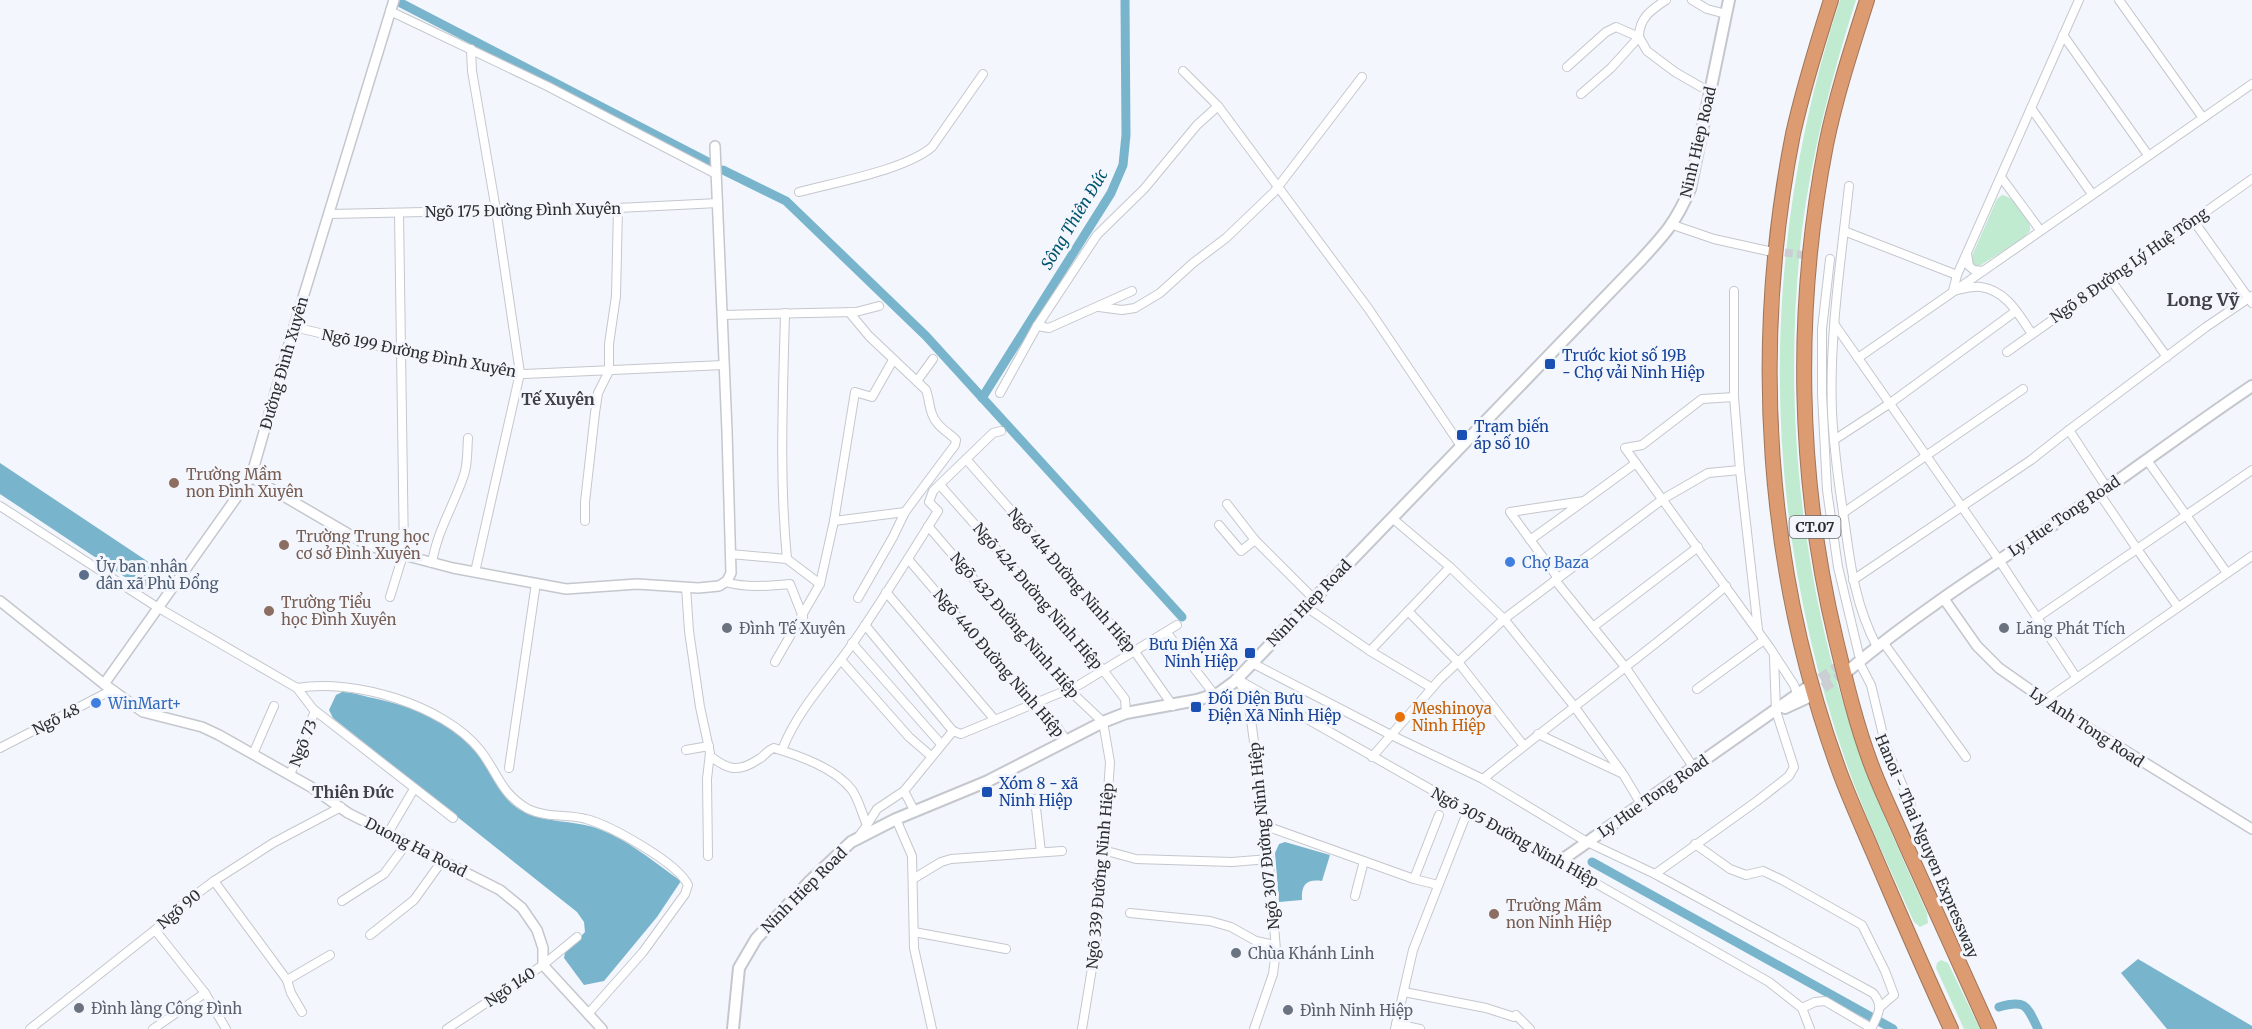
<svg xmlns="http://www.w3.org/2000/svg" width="2252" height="1029" viewBox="0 0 2252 1029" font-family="Merriweather,serif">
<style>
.green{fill:#c1ebd1}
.water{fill:#79b4cd}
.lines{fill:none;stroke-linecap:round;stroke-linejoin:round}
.canal{stroke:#79b4cd;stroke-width:9}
.minor-tunnel{stroke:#cbced3;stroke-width:8;stroke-dasharray:8 4;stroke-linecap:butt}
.secondary-tunnel{stroke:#cbced3;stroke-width:10;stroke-dasharray:10 5;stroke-linecap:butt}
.minor-casing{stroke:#c4c7cd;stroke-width:10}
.tertiary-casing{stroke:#c4c7cd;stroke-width:12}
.secondary-casing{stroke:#c4c7cd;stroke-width:14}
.motorway-casing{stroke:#9f755a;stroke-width:16}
.minor{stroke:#fff;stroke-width:8}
.tertiary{stroke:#fff;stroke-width:9}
.secondary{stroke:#fff;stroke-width:10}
.motorway{stroke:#dc9b70;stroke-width:14}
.transit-dot{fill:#1a4fb4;stroke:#f3f6fc;stroke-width:2}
.education-dot{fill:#8d6e63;stroke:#f3f6fc;stroke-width:2}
.shop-dot{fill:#3f7fe0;stroke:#f3f6fc;stroke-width:2}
.service-dot{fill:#5c6f8a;stroke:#f3f6fc;stroke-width:2}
.worship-dot{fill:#6b7280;stroke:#f3f6fc;stroke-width:2}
.food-dot{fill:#e8710a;stroke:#f3f6fc;stroke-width:2}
.labels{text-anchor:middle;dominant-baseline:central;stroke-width:6;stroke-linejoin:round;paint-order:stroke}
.shield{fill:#f3f6fc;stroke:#686a6d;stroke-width:1.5}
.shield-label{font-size:14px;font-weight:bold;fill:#2d2e30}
.street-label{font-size:15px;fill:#2d2e30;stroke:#f3f6fc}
.transit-label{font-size:15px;fill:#164399;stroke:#f3f6fc;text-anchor:start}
.education-label{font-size:15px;fill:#785e54;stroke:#f3f6fc;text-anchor:start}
.shop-label{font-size:15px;fill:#366cbe;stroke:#f3f6fc;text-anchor:start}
.service-label{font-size:15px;fill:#4e5e75;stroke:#f3f6fc;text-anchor:start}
.worship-label{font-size:15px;fill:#5b616d;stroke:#f3f6fc;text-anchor:start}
.food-label{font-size:15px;fill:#c56008;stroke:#f3f6fc;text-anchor:start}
.water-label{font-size:16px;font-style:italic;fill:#00546d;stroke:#f3f6fc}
.neighbourhood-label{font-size:16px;font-weight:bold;fill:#3f4146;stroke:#f3f6fc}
.quarter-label{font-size:18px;font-weight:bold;fill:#3f4146;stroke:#f3f6fc}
</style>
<rect width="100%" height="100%" fill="#f3f6fc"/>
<g class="green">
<path d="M1840,0h16c-24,75 -44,152 -54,230 -20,172 -2,349 54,513 20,58 46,114 71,170l1,10 -8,4 -6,-5c-23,-51 -47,-101 -66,-154 -88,-250 -91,-516 -8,-768z"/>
<path d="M2002,195c13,2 30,24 28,36l-9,9 -45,28 -6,-5 1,-5 26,-59z"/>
<path d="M1941,960l7,3 32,66h-16l-28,-61 1,-5z"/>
</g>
<g class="water">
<path d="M0,463l153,102 7,8 1,7 -6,11 -7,1 -5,-3 -143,-95z"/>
<path d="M342,692c10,0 21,4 31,6 41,9 81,24 106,58 15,20 21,44 45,56 22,11 48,8 72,16 31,11 58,34 85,53l-24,36 -53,64 -20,4 -20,-27 1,-5 20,-21 -1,-10 -7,-10 -244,-194 -4,-8 7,-15z"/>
<path d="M1285,842l45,13 -8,26c-15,-2 -21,3 -20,19l-23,2 -4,-49 4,-9z"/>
<path d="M2138,959l114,67v3h-85l-46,-56z"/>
</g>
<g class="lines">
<g class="canal">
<path d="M395,0l313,162"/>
<path d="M723,170l63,31 140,135 256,281"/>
<path d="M982,398l129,-205 12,-28 3,-30 -1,-135"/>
<path d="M1592,862l301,167"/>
<path d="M1999,1007c27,-8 28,-1 39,22"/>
</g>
<path class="minor-tunnel" d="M1773,251l46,6"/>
<g class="secondary-tunnel">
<path d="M1808,687l38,-26"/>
<path d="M1811,696l37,-25"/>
</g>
<g class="minor-casing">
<g id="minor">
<path d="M1692,0l15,9 19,5"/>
<path d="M2119,0l84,118"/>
<path d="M390,11l157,75 169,88"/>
<path d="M2063,35l85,120"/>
<path d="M471,49l1,22 24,139 24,163 -45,199"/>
<path d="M1567,67l39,-35 10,-5 23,10 8,14 28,21 26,15"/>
<path d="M1183,71l35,35 150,202 93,138"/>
<path d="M1581,94l30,-26 28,-31c0,-19 12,-27 27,-37"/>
<path d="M2031,108l61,86"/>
<path d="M2001,177l39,53"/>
<path d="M1849,186c-8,74 -20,151 -17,226 2,39 7,75 13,113 6,45 11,81 32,122"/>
<path d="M799,192c37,-10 106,-22 133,-45l51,-73"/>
<path d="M399,213l5,342"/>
<path d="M329,214l289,-6 100,-5"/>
<path d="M2193,220l59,83"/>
<path d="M1673,225l41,14 54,12"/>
<path d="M1844,231l113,44 -4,16c9,-2 19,-5 28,-4 26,4 38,28 51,47"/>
<path d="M1967,254l2,12 5,4 9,1"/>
<path d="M1830,259l-8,70v65l5,96 11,77 21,88"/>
<path d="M1957,275l122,-275"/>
<path d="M2110,279l57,78"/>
<path d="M1734,291v106l6,73 18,160"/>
<path d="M1099,307l23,3 13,-2 25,-15 33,-30 33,-25 48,-46 88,-115"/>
<path d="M849,312l20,24 57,54c3,8 3,16 6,24 4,12 16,18 24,26l-1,5 -50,67 -12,25 -35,61"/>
<path d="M785,313c-2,83 -6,164 2,246"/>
<path d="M722,315l134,-3 23,-6"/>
<path d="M1835,325l164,235 77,117"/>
<path d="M1037,326l12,2 83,-37"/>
<path d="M294,327l68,16 162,31 200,-9"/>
<path d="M2007,352l245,-173"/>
<path d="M1858,358l394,-274"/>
<path d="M917,381l16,-22"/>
<path d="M1000,393l37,-67 60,-91 47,-46 53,-64 21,-19"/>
<path d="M1734,397l-32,2 -60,46 -17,3 145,200 24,37 5,13"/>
<path d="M1834,440l55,-36 127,-93"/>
<path d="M966,459l169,193 38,54"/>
<path d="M2147,460l80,113"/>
<path d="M940,485l163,185 22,29 1,14"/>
<path d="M2107,488l-38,-58 137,-103 46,-31"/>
<path d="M1584,501l52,-38"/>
<path d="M1227,504l28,36"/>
<path d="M0,506l157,101 140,81c56,-10 147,17 183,62 18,23 20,43 48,59 18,9 40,5 58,10 24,6 92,44 102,66l-3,9 -42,58 -55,62"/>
<path d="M1843,513l180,-124"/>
<path d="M1392,518l58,49 54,52 70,87 49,68 18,30"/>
<path d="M585,521v-19l10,-89 3,-20 11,-22v-27l7,-48 2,-88"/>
<path d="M834,521l71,-9"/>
<path d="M1219,525l22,26 14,-11 59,59"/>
<path d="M928,526l140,163 35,33 7,40 -3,46 -2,34 -7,42 -1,54 -15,91"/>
<path d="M1530,540l54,-39 -74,11 48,66"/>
<path d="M730,554l57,5 33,25"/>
<path d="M908,559l124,145 18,20h5l11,16"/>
<path d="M432,563c5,-32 22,-58 32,-88 4,-12 3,-25 4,-37"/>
<path d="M1555,580l71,88 68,100"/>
<path d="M1853,580l178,-120 38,-30"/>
<path d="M725,582c21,6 44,4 65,2l13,33"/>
<path d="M686,587l3,44 11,76 10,46 -3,26 1,77"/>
<path d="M886,592l109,128"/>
<path d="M390,597l13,-42"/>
<path d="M1306,607l64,44 62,37"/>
<path d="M2178,607l-41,-58 115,-79"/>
<path d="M1408,611l50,51 66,84"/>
<path d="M2038,617l99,-68 -38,-56"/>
<path d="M865,625l88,106"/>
<path d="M1593,627l105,-80"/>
<path d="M1167,633l47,61"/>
<path d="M1883,642l83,115"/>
<path d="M852,643l89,101"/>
<path d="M1370,651l80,-84"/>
<path d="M841,660l68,77 22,19"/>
<path d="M775,662l45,-78 14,-63 21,-129 17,5 21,-37"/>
<path d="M1859,662l12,23 15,62 25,58"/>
<path d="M1252,663l139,72 92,44 104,63 68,32 218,119c12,14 4,23 -2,36"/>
<path d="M1237,679l532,303 33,26 8,21"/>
<path d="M1240,683l8,15 18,131 10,121 -3,24 -19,55"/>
<path d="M297,688l16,21 140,109"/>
<path d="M1697,689l67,-49"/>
<path d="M2045,700l207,-144"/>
<path d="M1538,734l83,39"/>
<path d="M0,748l112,-58"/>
<path d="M686,750l23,-4"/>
<path d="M782,750c16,-41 46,-71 71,-107 30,-43 57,-88 85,-132l-9,-9 4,-11 60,-58 8,-2"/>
<path d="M253,754l21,-48"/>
<path d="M710,756c18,14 28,17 49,3 6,-3 8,-9 15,-11 26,8 61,20 78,42 7,10 10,24 15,35l-8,11"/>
<path d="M1372,757l68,-78 64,-60 159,-120 45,-26 32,-3"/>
<path d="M509,768l27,-185"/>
<path d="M290,775l25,-64"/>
<path d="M1483,779c81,-66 164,-126 243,-193"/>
<path d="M915,812l-11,-21 49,-60 8,3 118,-49 98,-60"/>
<path d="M896,819l16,37 2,92 18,81"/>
<path d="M867,825l10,-16 27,-18"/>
<path d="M1266,826l148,53"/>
<path d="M388,833l26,-44"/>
<path d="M1695,844l35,25 16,6 17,-4 19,9 80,45 23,46 9,24 -14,12"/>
<path d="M1103,850l33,9 96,3 37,-3"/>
<path d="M1041,852l-6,-53 11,-2 9,3"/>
<path d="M1655,874l102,-73 32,-25 5,-9 -18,-56 -2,-54"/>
<path d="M913,879l28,-17 10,-3 111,-8"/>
<path d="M214,881l73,99 4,13 11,19"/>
<path d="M1438,885l-24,-6 25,-64"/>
<path d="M1355,896l9,-35"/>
<path d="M342,901l42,-27 23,-31"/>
<path d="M1130,913l80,8 21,6 25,14 19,4"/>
<path d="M155,930l50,63 21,36"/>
<path d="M914,932l92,17"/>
<path d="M370,935l44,-35 28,-39"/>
<path d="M287,980l43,-25"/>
<path d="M1404,992l82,16 28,9"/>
<path d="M1802,1008l13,-6 10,-1 46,27"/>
<path d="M1516,1015l14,14"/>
<path d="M1396,1024l24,5"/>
<path d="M30,1029l125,-99 23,-22 36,-27 59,-38 68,-36"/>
<path d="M153,1029l52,-36"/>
<path d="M447,1029l96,-64 34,-28"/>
<path d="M1395,1029l18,-79 55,-140"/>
</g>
</g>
<g class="tertiary-casing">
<g id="tertiary">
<path d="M251,477l118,69 84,22 113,21 71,-5 61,4 21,-2 8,-5 4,-8 -4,-142 -12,-285"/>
<path d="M1944,599l33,47 22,22 57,40 196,121"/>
<path d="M0,601l104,83 39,28 59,15 17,8 92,52 37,26 152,77 22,18 15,22 6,18v17l59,64"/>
<path d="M104,684l147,-207 43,-150 100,-327"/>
</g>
</g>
<g class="secondary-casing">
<g id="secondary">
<path d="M1849,670c78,-66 166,-119 250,-176 51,-36 101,-73 153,-108"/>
<path d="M1785,708l26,-12"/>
<path d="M1559,862l249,-175"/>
<path d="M733,1029l6,-61 17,-29 54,-58 41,-39 45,-23 92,-38 115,-59 23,-9 71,-13 22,-7 15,-11 407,-422c24,-26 35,-38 49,-71l39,-189"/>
</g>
</g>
<g class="motorway-casing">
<g id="motorway">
<path d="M1831,0c-14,44 -28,89 -38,134 -42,212 -28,436 47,639 10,27 22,53 33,79 26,60 51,119 78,177"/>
<path d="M1867,0c-15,47 -31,96 -41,145 -32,163 -29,333 10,495 10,42 20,84 35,124 10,27 23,53 34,79 28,62 56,124 84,186"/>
</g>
</g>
<use href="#minor" class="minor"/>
<use href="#tertiary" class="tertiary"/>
<use href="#secondary" class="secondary"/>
<use href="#motorway" class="motorway"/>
</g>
<g class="transit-dot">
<rect x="1544" y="358" width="12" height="12" rx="3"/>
<rect x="1456" y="429" width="12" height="12" rx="3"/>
<rect x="1244" y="647" width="12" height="12" rx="3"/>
<rect x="1190" y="701" width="12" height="12" rx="3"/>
<rect x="981" y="786" width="12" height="12" rx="3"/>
</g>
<g class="education-dot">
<circle cx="174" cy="483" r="6"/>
<circle cx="284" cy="545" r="6"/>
<circle cx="269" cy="611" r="6"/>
<circle cx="1494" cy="914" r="6"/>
</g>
<g class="shop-dot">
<circle cx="1510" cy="562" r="6"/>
<circle cx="96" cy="703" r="6"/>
</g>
<circle class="service-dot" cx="84" cy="575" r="6"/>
<g class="worship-dot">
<circle cx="727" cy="628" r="6"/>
<circle cx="2004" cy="628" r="6"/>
<circle cx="1236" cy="953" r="6"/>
<circle cx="79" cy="1008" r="6"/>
<circle cx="1288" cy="1010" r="6"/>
</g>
<circle class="food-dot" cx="1400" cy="717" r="6"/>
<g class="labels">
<rect class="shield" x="1789.5" y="516" width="51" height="22" rx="4.5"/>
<g class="shield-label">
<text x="1815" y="527">CT.07</text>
</g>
<g class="street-label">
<text transform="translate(1698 142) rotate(-77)">Ninh Hiep Road</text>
<text transform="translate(523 210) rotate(-1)">Ngõ 175 Đường Đình Xuyên</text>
<text transform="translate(2129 265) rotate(-35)">Ngõ 8 Đường Lý Huệ Tông</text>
<text transform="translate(419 353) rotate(11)">Ngõ 199 Đường Đình Xuyên</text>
<text transform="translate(284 363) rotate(-74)">Đường Đình Xuyên</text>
<text transform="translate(2064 516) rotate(-34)">Ly Hue Tong Road</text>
<text transform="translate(1072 580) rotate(49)">Ngõ 414 Đường Ninh Hiệp</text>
<text transform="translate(1038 596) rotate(49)">Ngõ 424 Đường Ninh Hiệp</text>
<text transform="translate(1309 603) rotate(-46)">Ninh Hiep Road</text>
<text transform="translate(1015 625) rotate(49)">Ngõ 432 Đường Ninh Hiệp</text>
<text transform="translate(999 663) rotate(49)">Ngõ 440 Đường Ninh Hiệp</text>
<text transform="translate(56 719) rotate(-27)">Ngõ 48</text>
<text transform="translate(2087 727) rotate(33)">Ly Anh Tong Road</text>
<text transform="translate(303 743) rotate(-69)">Ngõ 73</text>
<text transform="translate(1653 796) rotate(-35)">Ly Hue Tong Road</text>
<text transform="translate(1264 836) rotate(-96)">Ngõ 307 Đường Ninh Hiệp</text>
<text transform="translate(1515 837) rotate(29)">Ngõ 305 Đường Ninh Hiệp</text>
<text transform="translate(1927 846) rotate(67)">Hanoi - Thai Nguyen Expressway</text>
<text transform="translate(416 847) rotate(27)">Duong Ha Road</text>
<text transform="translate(1100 876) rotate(-85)">Ngõ 339 Đường Ninh Hiệp</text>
<text transform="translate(804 890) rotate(-45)">Ninh Hiep Road</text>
<text transform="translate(179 909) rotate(-40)">Ngõ 90</text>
<text transform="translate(510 987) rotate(-34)">Ngõ 140</text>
</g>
<g class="transit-label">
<text x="1562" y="355">Trước kiot số 19B<tspan x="1562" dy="17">- Chợ vải Ninh Hiệp</tspan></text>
<text x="1474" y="426">Trạm biến<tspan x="1474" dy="17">áp số 10</tspan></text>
<text x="1238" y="644" text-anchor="end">Bưu Điện Xã<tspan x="1238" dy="17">Ninh Hiệp</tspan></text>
<text x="1208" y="698">Đối Diện Bưu<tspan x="1208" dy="17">Điện Xã Ninh Hiệp</tspan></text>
<text x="999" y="783">Xóm 8 - xã<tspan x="999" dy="17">Ninh Hiệp</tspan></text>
</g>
<g class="education-label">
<text x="186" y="474">Trường Mầm<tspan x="186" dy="17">non Đình Xuyên</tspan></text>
<text x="296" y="536">Trường Trung học<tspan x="296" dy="17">cơ sở Đình Xuyên</tspan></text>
<text x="281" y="602">Trường Tiểu<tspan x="281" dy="17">học Đình Xuyên</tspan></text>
<text x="1506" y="905">Trường Mầm<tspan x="1506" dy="17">non Ninh Hiệp</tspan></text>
</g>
<g class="shop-label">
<text x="1522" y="562">Chợ Baza</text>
<text x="108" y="703">WinMart+</text>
</g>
<g class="service-label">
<text x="96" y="566">Ủy ban nhân<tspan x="96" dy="17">dân xã Phù Đổng</tspan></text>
</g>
<g class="worship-label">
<text x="739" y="628">Đình Tế Xuyên</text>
<text x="2016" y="628">Lăng Phát Tích</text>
<text x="1248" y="953">Chùa Khánh Linh</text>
<text x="91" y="1008">Đình làng Công Đình</text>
<text x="1300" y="1010">Đình Ninh Hiệp</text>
</g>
<g class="food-label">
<text x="1412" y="708">Meshinoya<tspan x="1412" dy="17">Ninh Hiệp</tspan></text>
</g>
<g class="water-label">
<text transform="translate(1074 219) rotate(-59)">Sông Thiên Đức</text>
</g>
<g class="neighbourhood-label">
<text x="558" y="399">Tế Xuyên</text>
<text x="353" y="792">Thiên Đức</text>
</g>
<g class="quarter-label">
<text x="2203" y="299">Long Vỹ</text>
</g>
</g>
</svg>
